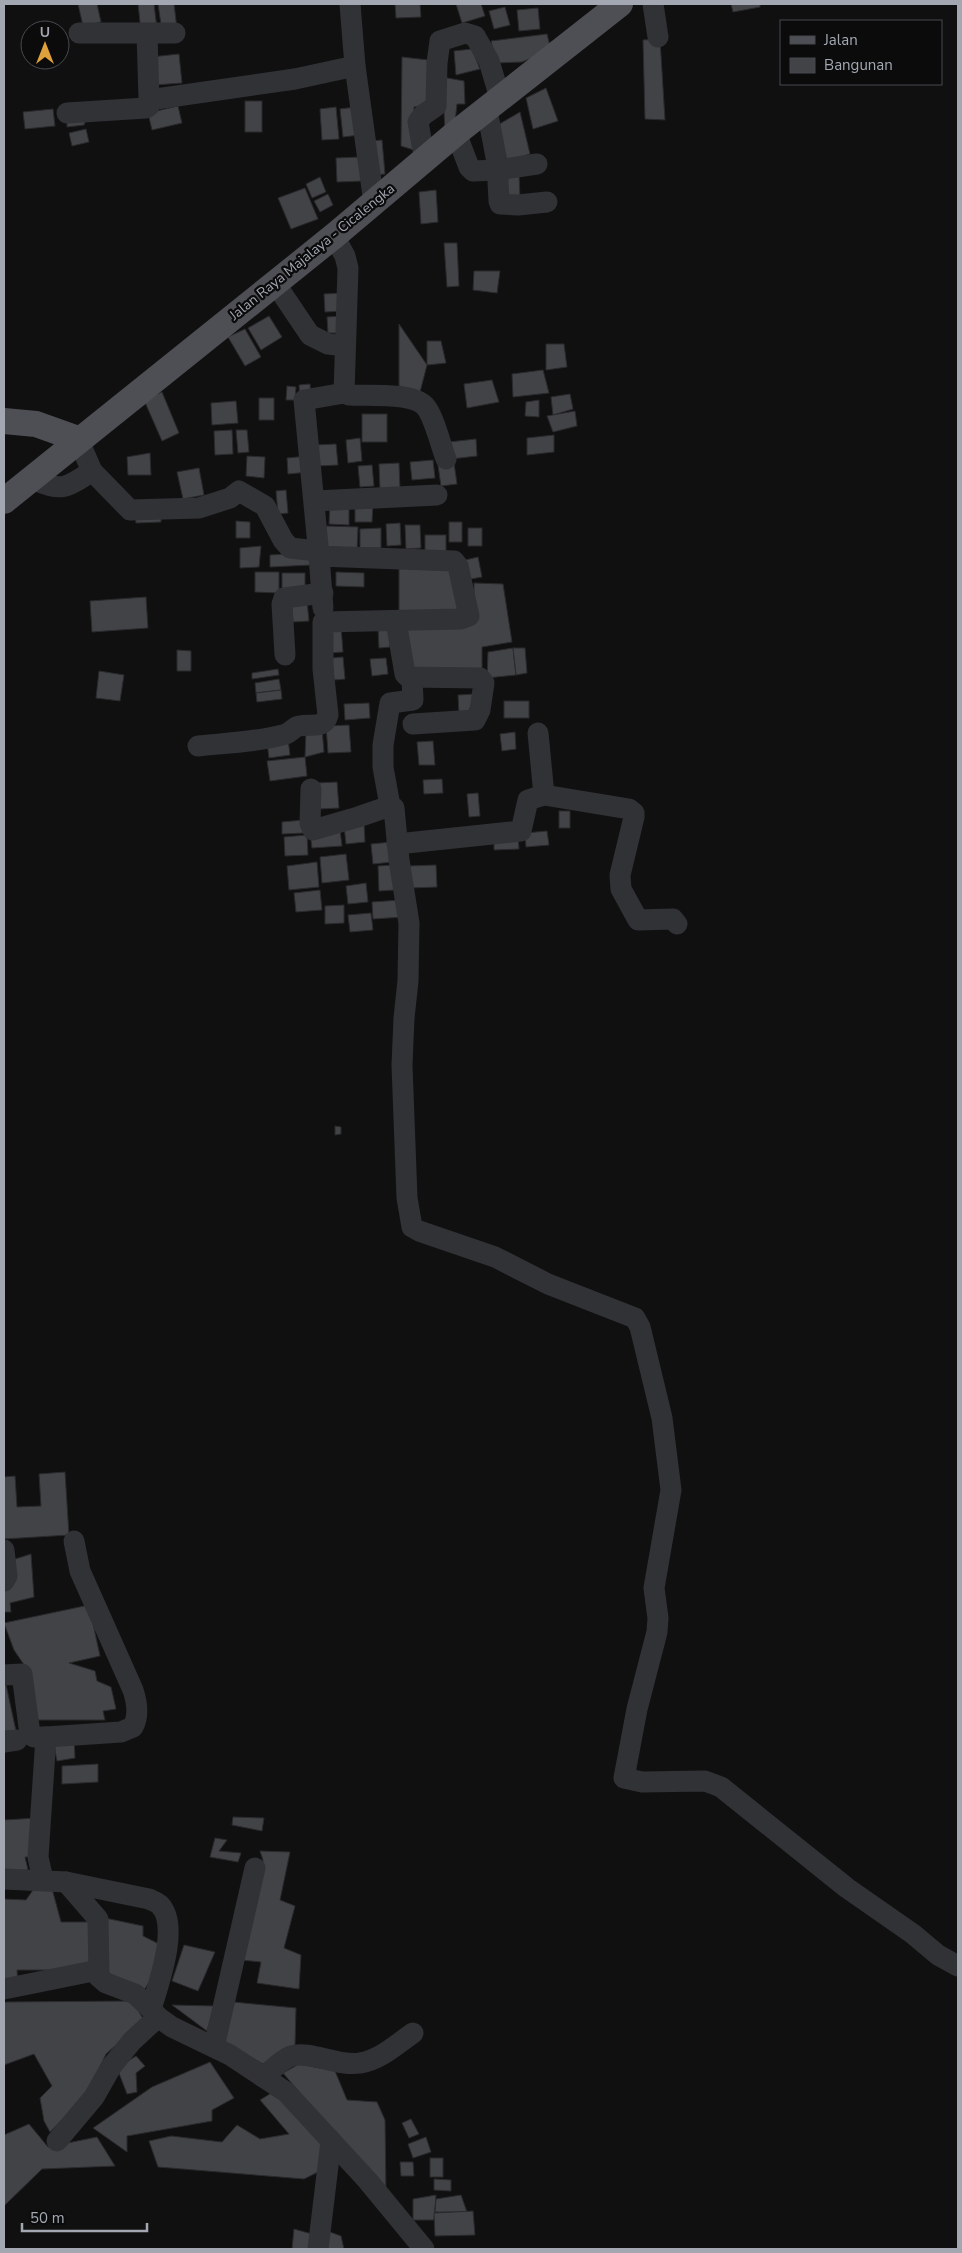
<svg xmlns="http://www.w3.org/2000/svg" width="962" height="2253" viewBox="0 0 962 2253" font-family="'Nunito Sans',sans-serif">
<style>
.building{fill:#414347;stroke:#2a2a2d}
.lines{fill:none;stroke-linecap:round;stroke-linejoin:round}
.minor{stroke:#313236;stroke-width:21}
.major{stroke:#4e4f54;stroke-width:26}
.labels{text-anchor:middle;dominant-baseline:central;stroke-width:4.5;stroke-linejoin:round;paint-order:stroke}
.street-label{font-size:14px;fill:#a2a7b1;stroke:#0b0b0c}
</style>
<rect width="100%" height="100%" fill="#101011"/>
<g class="building">
<path d="M78,4h19l4,18 -18,4z"/>
<path d="M138,4h16l3,25 -16,2z"/>
<path d="M158,4h16l3,25 -15,2z"/>
<path d="M395,4h25l1,13 -25,1z"/>
<path d="M456,4h25l4,12 -23,7z"/>
<path d="M731,4h29v3l-27,5z"/>
<path d="M505,7l5,18 -16,4 -5,-18z"/>
<path d="M538,8l2,21 -21,2 -2,-21z"/>
<path d="M547,34l4,16 -29,12 -26,1 -5,-22z"/>
<path d="M660,39l5,81 -20,-1 -2,-79z"/>
<path d="M472,49l8,20 -24,6 -2,-24z"/>
<path d="M179,54l3,29 -28,2 -3,-28z"/>
<path d="M402,57l26,3 3,44 -17,3v43l-13,-4z"/>
<path d="M442,77l22,4 1,23h-8l-2,18 -10,8z"/>
<path d="M546,88l12,33 -25,8 -7,-31z"/>
<rect x="245" y="101" width="17" height="31"/>
<path d="M178,106l4,17 -30,7 -4,-17z"/>
<path d="M336,107l3,32 -17,1 -2,-31z"/>
<path d="M356,107l3,28 -16,2 -3,-28z"/>
<path d="M53,109l2,17 -30,3 -2,-17z"/>
<path d="M520,112l10,42 -26,8 -8,-36z"/>
<path d="M87,117l-3,8 -17,2v-7z"/>
<path d="M86,129l3,13 -17,4 -3,-13z"/>
<path d="M382,140l3,34 -11,1 -3,-34z"/>
<path d="M360,157l2,24 -25,1 -1,-24z"/>
<path d="M519,174l1,24h-16l-2,-23z"/>
<path d="M320,177l6,15 -14,6 -6,-14z"/>
<path d="M305,188l13,31 -27,10 -13,-31z"/>
<path d="M436,190l2,32 -17,2 -2,-32z"/>
<path d="M328,194l5,11 -13,7 -6,-11z"/>
<path d="M444,243h13l2,43 -12,1z"/>
<path d="M474,271h26l-3,22 -24,-3z"/>
<path d="M342,293l1,18 -18,1 -1,-18z"/>
<path d="M269,316l13,21 -21,13 -13,-22z"/>
<path d="M341,316l1,17h-14l-1,-16z"/>
<path d="M399,324l28,41 -7,27 -21,-6z"/>
<path d="M245,329l16,28 -16,9 -17,-29z"/>
<path d="M427,341h14l5,22 -19,2z"/>
<path d="M546,344h18l3,23 -21,3z"/>
<path d="M543,370l6,23 -36,4 -1,-23z"/>
<path d="M492,380l7,22 -32,6 -3,-24z"/>
<path d="M310,384l1,14 -11,1 -1,-14z"/>
<path d="M287,386l9,1 -1,13h-9z"/>
<path d="M162,392l17,41 -17,8 -18,-41z"/>
<path d="M570,394l3,15 -20,6 -2,-18z"/>
<rect x="259" y="398" width="15" height="22"/>
<path d="M539,400v17l-14,-1 1,-14z"/>
<path d="M236,401l2,22 -26,2 -1,-22z"/>
<path d="M575,411l2,15 -24,6 -6,-16z"/>
<rect x="362" y="414" width="25" height="28"/>
<path d="M232,430l1,24 -18,1 -1,-24z"/>
<path d="M236,430h11l2,22 -11,1z"/>
<path d="M554,435v17l-27,3v-17z"/>
<path d="M360,438l2,23 -14,2 -2,-23z"/>
<path d="M476,439l1,17 -26,3 -2,-17z"/>
<path d="M336,444l2,21 -22,1 -1,-21z"/>
<path d="M150,453l1,22h-23l-1,-18z"/>
<path d="M247,456l18,1 -1,21 -18,-2z"/>
<path d="M308,456l1,16 -21,2 -1,-16z"/>
<path d="M433,460l2,18 -23,2 -2,-18z"/>
<path d="M399,463l1,26 -20,1 -1,-26z"/>
<path d="M454,463l3,21 -16,2 -3,-21z"/>
<path d="M372,465l2,21 -14,1 -2,-21z"/>
<path d="M199,468l5,27 -21,4 -6,-27z"/>
<path d="M286,490l2,23 -10,1 -2,-23z"/>
<path d="M330,502l19,1v22l-20,-1z"/>
<path d="M355,503l18,1 -1,18h-17z"/>
<path d="M135,514l26,3v5l-25,1z"/>
<path d="M236,521l14,1v16h-14z"/>
<rect x="449" y="522" width="13" height="20"/>
<path d="M400,523l1,22 -14,1 -1,-22z"/>
<path d="M405,525h15l1,23 -15,1z"/>
<path d="M326,526l32,1 -1,24 -32,-1z"/>
<path d="M381,528v20h-21v-19z"/>
<rect x="468" y="528" width="14" height="18"/>
<rect x="425" y="535" width="21" height="16"/>
<path d="M261,546l-2,21 -19,1v-20z"/>
<path d="M310,553l1,12 -41,2v-12z"/>
<path d="M478,557l4,20 -17,3 -4,-19z"/>
<path d="M399,566l53,1 11,46 -64,-2z"/>
<path d="M255,572h24v21l-24,-1z"/>
<path d="M336,572l28,1v14l-28,-1z"/>
<rect x="282" y="573" width="23" height="18"/>
<path d="M474,583l29,1 9,58 -30,5v23l-69,3 -6,-44 67,-5z"/>
<path d="M146,597l2,31 -56,4 -2,-31z"/>
<path d="M307,601l2,20 -16,1 -2,-20z"/>
<path d="M341,626l2,26 -15,1 -1,-26z"/>
<path d="M378,627h12v20l-11,1z"/>
<path d="M513,648l3,27 -29,3 1,-26z"/>
<path d="M513,648h12l2,25 -11,2z"/>
<path d="M177,650l14,1v20h-14z"/>
<path d="M343,657l2,22 -11,1 -2,-22z"/>
<path d="M386,658l2,16 -16,2 -2,-17z"/>
<path d="M278,669l1,6 -27,4v-6z"/>
<path d="M99,671l25,4 -4,26 -24,-3z"/>
<path d="M279,679l2,11 -25,3 -1,-10z"/>
<path d="M281,690l1,9 -25,3 -1,-9z"/>
<path d="M475,694v19l-16,1 -1,-19z"/>
<rect x="504" y="701" width="25" height="17"/>
<path d="M369,703l1,15 -25,2 -1,-16z"/>
<path d="M349,725l2,27 -23,1 -2,-27z"/>
<path d="M322,729l2,23 -19,5 1,-27z"/>
<path d="M515,732l1,17 -14,2 -2,-17z"/>
<path d="M288,739l2,16 -21,3 -2,-16z"/>
<path d="M433,741l2,24h-16l-2,-23z"/>
<path d="M305,757l2,19 -37,5 -3,-20z"/>
<path d="M442,779l1,14 -19,1 -1,-14z"/>
<path d="M337,782l2,26 -20,1 -2,-26z"/>
<path d="M478,793l2,23 -11,1 -2,-23z"/>
<rect x="559" y="811" width="11" height="17"/>
<path d="M303,820l1,13 -22,1v-12z"/>
<path d="M364,823l1,19 -19,2 -2,-19z"/>
<path d="M340,830l2,16 -30,2 -2,-15z"/>
<path d="M547,831l2,14 -23,2 -1,-14z"/>
<path d="M307,835l1,20 -23,1 -1,-19z"/>
<path d="M518,835l1,14 -25,1v-14z"/>
<path d="M392,842v20l-19,2 -2,-20z"/>
<path d="M346,854l3,26 -27,3 -2,-26z"/>
<path d="M317,862l2,25 -30,3 -2,-24z"/>
<path d="M394,865l1,25 -16,1 -1,-25z"/>
<path d="M436,865l1,22 -27,1 -2,-22z"/>
<path d="M366,883l2,19 -20,2 -2,-18z"/>
<path d="M320,890l2,20 -26,2 -2,-19z"/>
<path d="M401,900l2,17 -30,2 -1,-17z"/>
<path d="M344,905v18l-19,1v-18z"/>
<path d="M371,913l2,17 -23,2 -2,-17z"/>
<path d="M335,1126l6,1v7l-6,1z"/>
<path d="M65,1472l4,63 -65,4v-62l11,-1 2,31 24,-1 -2,-32z"/>
<path d="M31,1554l3,43 -24,6 1,9h-7v-28l5,-23z"/>
<path d="M89,1605l11,51 -31,7 26,8 2,10 14,6 5,22 -13,2 2,9h-67l-9,-48 -15,-22 -10,-27z"/>
<path d="M4,1680h1l11,51h-12z"/>
<path d="M74,1739l1,19 -18,3 -4,-21z"/>
<path d="M98,1764v18l-36,2v-18z"/>
<path d="M233,1817l31,1 -2,13 -30,-6z"/>
<path d="M37,1818l1,39h-13l3,13 -24,1v-51z"/>
<path d="M215,1838l12,2 -8,11 22,2 -3,9 -28,-5z"/>
<path d="M260,1851l30,1 -10,48 15,6 -11,42 17,7 -2,34 -42,-6 4,-21 -20,-2 22,-100z"/>
<path d="M38,1883l13,2 10,37h38l-1,48h-81l1,17 -14,1v-89l22,1z"/>
<path d="M105,1918l38,8v10l20,10 -3,20 -18,27 -39,-21z"/>
<path d="M184,1945l31,7 -17,39 -26,-10z"/>
<path d="M132,2001l12,19 -38,34 -19,40 -37,38 -6,-11 -4,-23 12,-12 -18,-32 -30,11v-63z"/>
<path d="M233,2002l63,6 -1,37 -32,19 -41,-23z"/>
<path d="M172,2005l42,1 -7,25z"/>
<path d="M136,2056l9,10 -9,7 1,19 -10,2 -10,-26z"/>
<path d="M210,2062l24,36 -22,12v11l-85,15v16l-34,-24 59,-41z"/>
<path d="M299,2064l36,7 12,29 30,2 8,18 1,74 -103,-121z"/>
<path d="M273,2092l52,53 -7,27 -14,7 -146,-12 -9,-26 22,-5 51,6 15,-17 23,14 29,-5 -29,-34z"/>
<path d="M411,2119l8,15 -10,4 -7,-15z"/>
<path d="M29,2124l19,23 49,-10 18,29 -73,3 -38,37v-71z"/>
<path d="M426,2137l5,15 -18,6 -5,-14z"/>
<rect x="430" y="2158" width="13" height="19"/>
<path d="M400,2162h13l1,14h-13z"/>
<path d="M434,2179l17,1v11l-17,-1z"/>
<path d="M436,2195l-2,25h-21v-21z"/>
<path d="M461,2195l6,17h-32l1,-13z"/>
<path d="M473,2211l2,24 -40,1 -1,-23z"/>
<path d="M294,2229l18,5v15h-20z"/>
<path d="M327,2231l14,5 3,13h-19z"/>
</g>
<g class="lines">
<g class="minor">
<path d="M350,4l5,62"/>
<path d="M653,4l5,33"/>
<path d="M79,33h68l2,67 146,-21 60,-13 19,137"/>
<path d="M147,33h28"/>
<path d="M487,110l10,52 2,39 1,3 18,1 29,-3"/>
<path d="M67,113l79,-5 3,-2v-6"/>
<path d="M456,133l13,34 4,4 24,-1 40,-6"/>
<path d="M425,161l-7,-39 5,-7 13,-9 1,-43 3,-22 25,-8 10,3 14,25 11,37"/>
<path d="M334,236l11,20 3,12 -4,125 5,2c19,1 63,-3 76,11 9,10 16,40 21,53"/>
<path d="M275,283l35,52 18,9 17,2"/>
<path d="M78,439l14,32 38,39 69,-2 31,-10 9,-7 26,15 18,34 7,8 28,3"/>
<path d="M31,479c31,12 33,11 61,-8"/>
<path d="M315,501l122,-6"/>
<path d="M319,556l4,52"/>
<path d="M396,621l9,53 3,3 72,1 4,5 -4,27 -5,10 -62,4"/>
<path d="M285,655l-3,-51 2,-6 39,-5"/>
<path d="M538,733l6,62"/>
<path d="M198,746c29,-3 60,-4 88,-12 5,-2 8,-7 13,-8 12,-3 25,4 29,-11l-5,-46v-47l138,-3 8,-3 -11,-50 -4,-5 -135,-5 -15,-156 40,-7"/>
<path d="M311,789l-1,34 3,7 45,-13 32,-11 4,2 5,52 10,63 -1,58 -4,37 -2,47 5,133 5,29 7,4 76,26 53,27 87,34 5,9 22,91 9,72 -17,98 4,30 -1,14 -20,77 -13,69 18,4 63,-1 16,6 126,101 66,46 25,21 20,11"/>
<path d="M390,806l-7,-39v-22l7,-42 23,-3 -1,-22"/>
<path d="M397,844l124,-13 7,-31 16,-5 85,14 5,4v4l-14,58 1,14 17,31 35,-1 4,5"/>
<path d="M4,1550l3,26 -3,5"/>
<path d="M4,1675l18,-1 8,60 4,3h12l-8,120 5,23"/>
<path d="M46,1737l75,-5 12,-5c6,-11 4,-25 0,-37l-53,-119 -6,-30"/>
<path d="M4,1742l13,-2"/>
<path d="M4,1879l62,3 83,17c4,2 8,3 11,6 20,21 -2,80 -9,104l7,8 14,10 58,28 56,37 82,89 56,68"/>
<path d="M66,1882l32,37 1,58 7,6 29,11 16,15"/>
<path d="M4,1989l94,-19"/>
<path d="M214,2047l41,-179"/>
<path d="M263,2077c9,-7 18,-17 28,-21 19,-6 47,11 69,7 20,-3 37,-19 53,-30"/>
<path d="M57,2141l37,-44 17,-30 21,-26 26,-24"/>
<path d="M318,2249l13,-108"/>
</g>
<g class="major">
<path d="M4,421l32,3 42,15"/>
<path d="M4,501l330,-265 122,-103 164,-129"/>
</g>
</g>
<g class="labels">
<g class="street-label">
<text transform="translate(312 252) rotate(-39)">Jalan Raya Majalaya - Cicalengka</text>
</g>
</g>
<rect width="962" height="2253" fill="none" stroke="#a2a7b1" stroke-width="10"/>
<rect x="780" y="20" width="162" height="65" fill="#0b0b0c" stroke="#47494e"/>
<rect x="790" y="36" width="25" height="8" fill="#4e4f54" stroke="#47494e"/>
<text x="824" y="45" font-size="15" fill="#a2a7b1">Jalan</text>
<rect x="790" y="58" width="25" height="15" fill="#414347" stroke="#47494e"/>
<text x="824" y="70" font-size="15" fill="#a2a7b1">Bangunan</text>
<g transform="translate(45 45)"><circle r="24" fill="#0b0b0c" stroke="#47494e"/>
<path d="M0-4L9 19L0 12L-9 19Z" fill="#dea13b"/>
<text y="-8" font-size="14" font-weight="bold" text-anchor="middle" fill="#a2a7b1">U</text>
</g>
<path d="M22 2223v8h125v-8" fill="none" stroke="#a2a7b1" stroke-width="2.5"/>
<text x="30" y="2223" font-size="15" fill="#a2a7b1" stroke="#0b0b0c" stroke-width="4" paint-order="stroke">50 m</text>
</svg>
